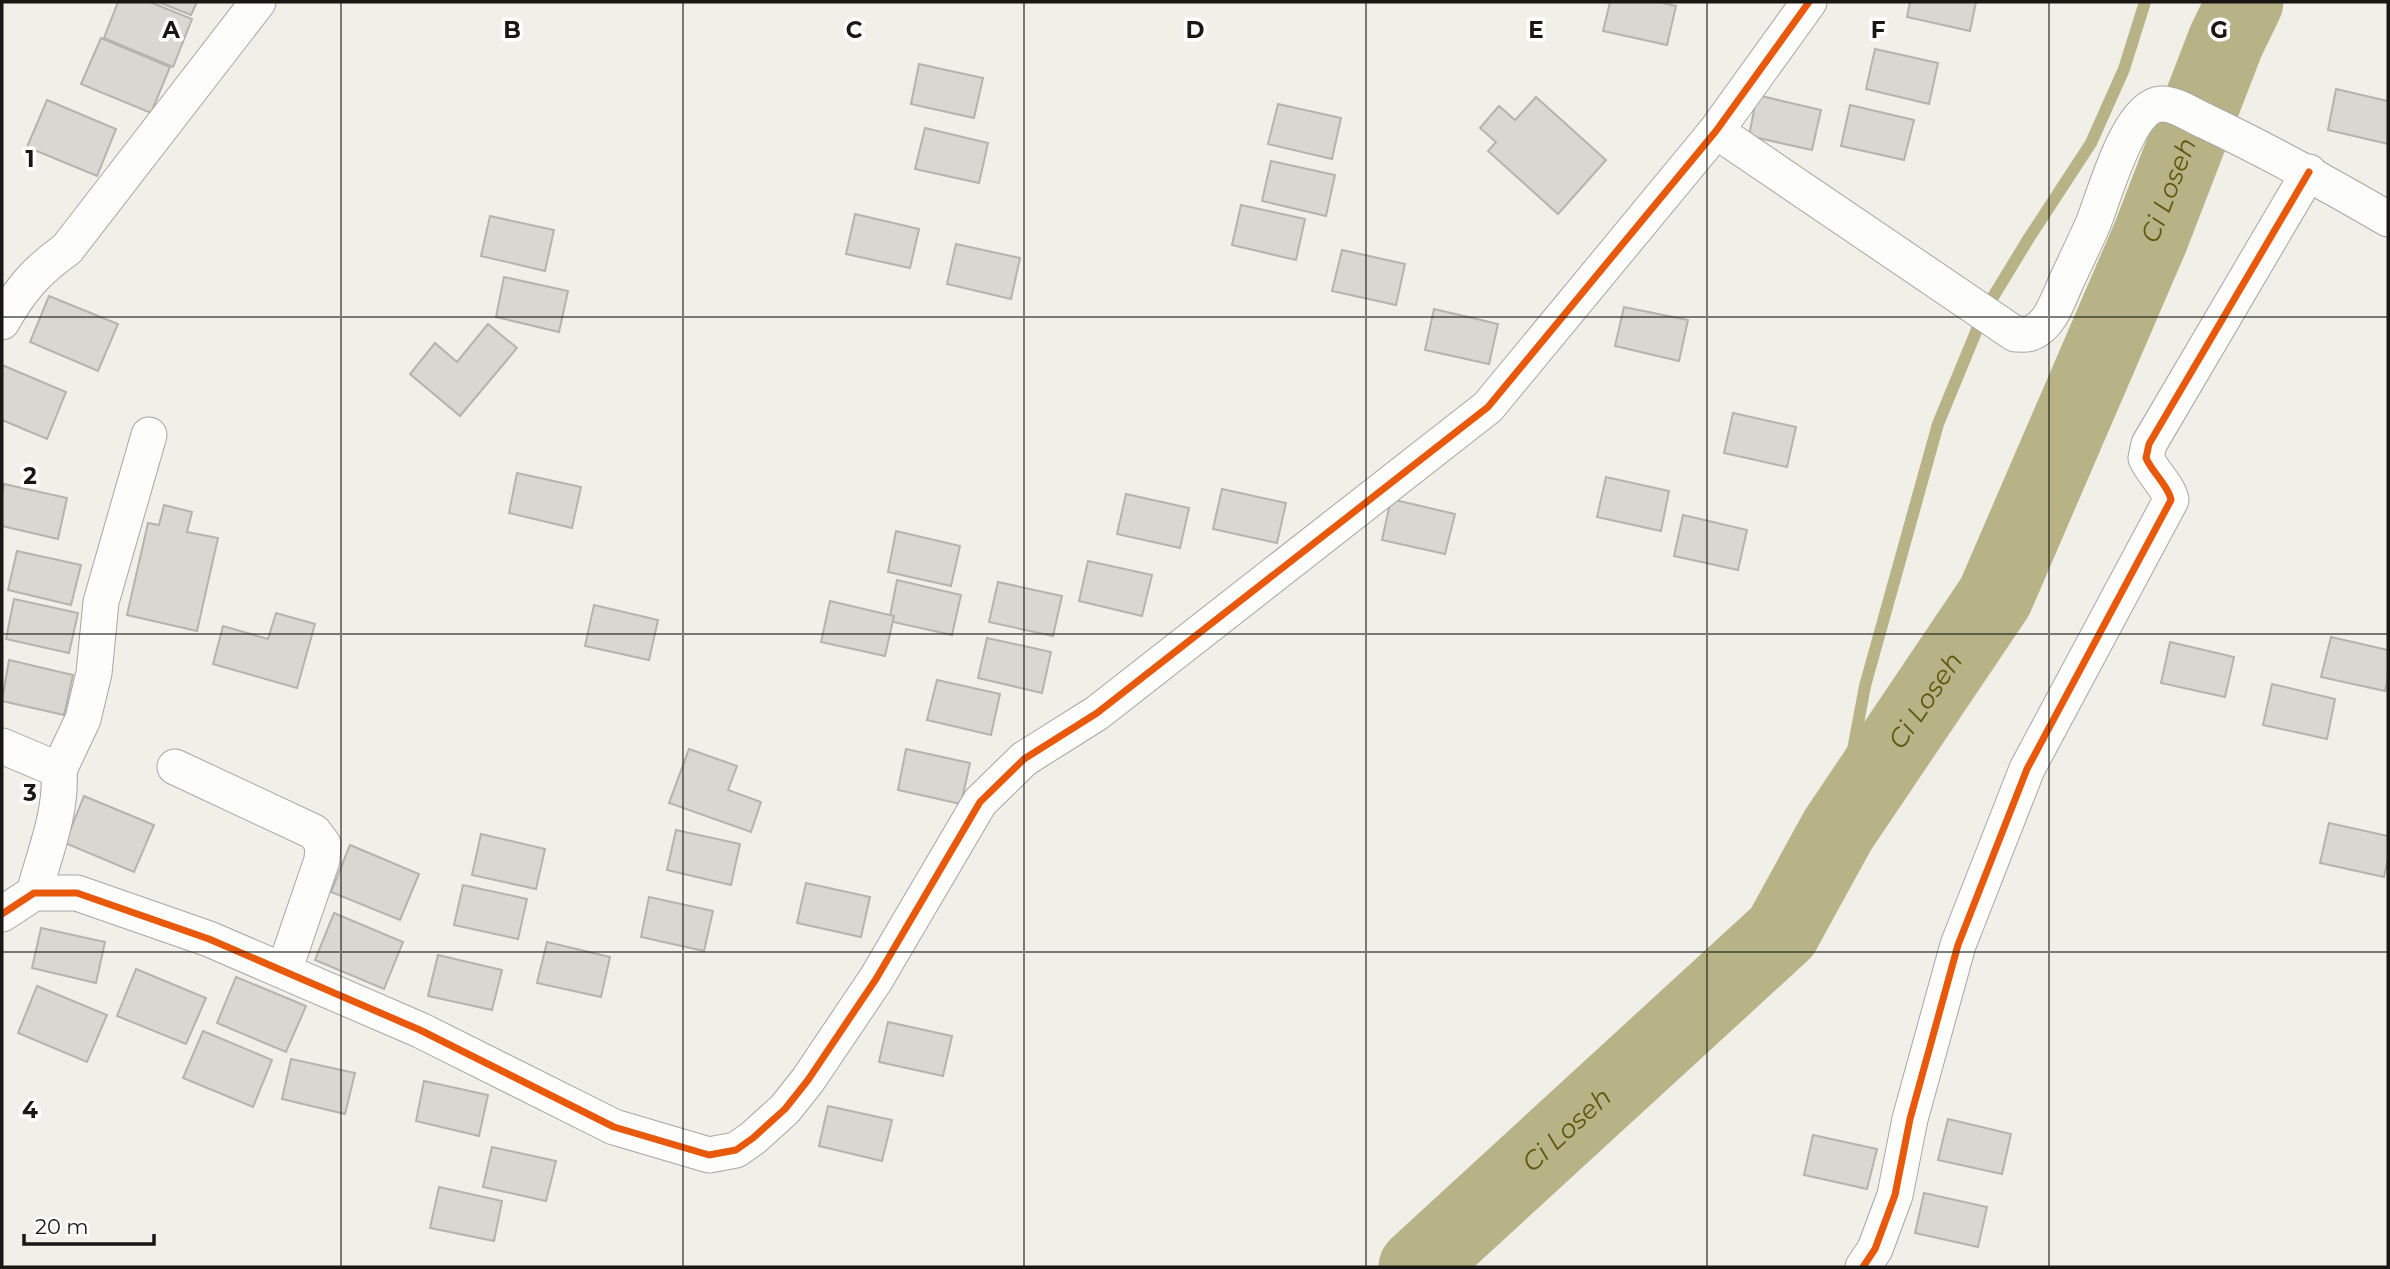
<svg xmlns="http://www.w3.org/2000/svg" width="2390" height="1269" viewBox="0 0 2390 1269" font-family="Montserrat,sans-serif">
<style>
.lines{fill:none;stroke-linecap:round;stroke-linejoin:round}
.stream{stroke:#b8b287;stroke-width:12}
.river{stroke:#b8b287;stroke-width:77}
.building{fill:#d8d7d1;stroke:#b4b3ae;stroke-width:2}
.minor-casing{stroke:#a7a6a1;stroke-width:37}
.minor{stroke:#fdfdfc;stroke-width:35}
.cycleway-casing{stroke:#fff;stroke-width:11}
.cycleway{stroke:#e8590c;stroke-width:7}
.grid{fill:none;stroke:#181713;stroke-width:2;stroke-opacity:0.55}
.labels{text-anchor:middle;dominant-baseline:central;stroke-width:7;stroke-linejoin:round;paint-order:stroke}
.water-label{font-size:26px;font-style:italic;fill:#615810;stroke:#fff}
.grid-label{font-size:23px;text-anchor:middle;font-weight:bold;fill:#181713;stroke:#fff;stroke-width:7;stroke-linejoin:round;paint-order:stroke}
</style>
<rect width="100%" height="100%" fill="#f0efe8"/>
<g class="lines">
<path class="stream" d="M1838,830l27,-144 73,-262 47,-114 44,-72 62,-95 33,-74 21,-67"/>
<path class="river" id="s1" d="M1417,1267l365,-335 56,-102 157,-233 155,-359 76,-197 19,-39"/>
</g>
<g class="building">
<path d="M118,2h32l42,17 -19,48 -69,-29z"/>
<path d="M158,2h39l-6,13z"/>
<path d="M1610,2h49l17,4 -9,39 -64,-14z"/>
<path d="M1910,2h66l-6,29 -63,-14z"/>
<path d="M101,38l69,29 -19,46 -70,-29z"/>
<path d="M1875,49l63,14 -9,41 -63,-15z"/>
<path d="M919,64l64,14 -9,40 -63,-14z"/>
<path d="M2336,89l52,12v43l-60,-14z"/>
<path d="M1757,95l64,15 -9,40 -63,-14z"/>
<path d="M1536,97l70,63 -48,54 -70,-63 8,-9 -16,-14 19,-22 16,14z"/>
<path d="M47,100l69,29 -19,47 -70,-29z"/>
<path d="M1278,104l63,14 -9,41 -64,-15z"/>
<path d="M1850,105l64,15 -10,40 -63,-14z"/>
<path d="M925,128l63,15 -9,40 -64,-14z"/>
<path d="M1271,161l64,14 -9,41 -64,-15z"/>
<path d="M1241,205l64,14 -9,41 -64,-15z"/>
<path d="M855,214l64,15 -9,39 -64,-14z"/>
<path d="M490,216l64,14 -9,41 -64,-15z"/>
<path d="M956,244l64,14 -9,41 -64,-15z"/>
<path d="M1342,250l63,14 -9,41 -64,-14z"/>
<path d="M504,277l64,14 -9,41 -63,-15z"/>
<path d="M49,296l69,28 -20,47 -68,-29z"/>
<path d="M1624,307l64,13 -9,41 -64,-15z"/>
<path d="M1434,309l64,15 -9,40 -64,-14z"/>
<path d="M488,324l29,24 -57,68 -50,-42 25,-31 22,19z"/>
<path d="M2,365l64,27 -19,47 -45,-19z"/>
<path d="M1733,413l63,14 -9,40 -63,-14z"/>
<path d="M517,473l64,14 -9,41 -63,-15z"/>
<path d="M1606,477l63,14 -8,40 -64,-14z"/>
<path d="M4,484l63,14 -9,41 -56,-13v-32z"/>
<path d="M1222,489l64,14 -9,40 -64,-14z"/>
<path d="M1126,494l63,14 -9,40 -63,-14z"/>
<path d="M1391,499l64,15 -10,40 -63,-14z"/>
<path d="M164,505l28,7 -5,20 31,6 -21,93 -70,-16 21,-92 11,2z"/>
<path d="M1683,515l64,15 -9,40 -64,-14z"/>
<path d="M896,531l64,15 -9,40 -63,-14z"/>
<path d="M17,551l64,14 -10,40 -63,-15z"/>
<path d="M1088,561l64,14 -10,41 -63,-15z"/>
<path d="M897,580l64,15 -9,40 -63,-14z"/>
<path d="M998,582l64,14 -9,40 -64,-14z"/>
<path d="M14,599l64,14 -9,40 -63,-14z"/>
<path d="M830,601l64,15 -9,40 -64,-14z"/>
<path d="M594,605l64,15 -9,40 -64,-14z"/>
<path d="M276,613l39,11 -18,64 -84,-24 10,-38 45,13z"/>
<path d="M2331,637l57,13v28l-3,13 -64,-14z"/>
<path d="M987,638l64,14 -9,41 -64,-15z"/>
<path d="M2170,642l64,15 -9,40 -64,-14z"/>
<path d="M9,660l64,15 -9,40 -62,-14z"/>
<path d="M937,680l63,14 -9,41 -64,-15z"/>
<path d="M2272,684l63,15 -8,40 -64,-14z"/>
<path d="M689,749l48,17 -9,24 33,12 -10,30 -82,-29z"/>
<path d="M906,749l64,14 -9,41 -63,-14z"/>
<path d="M84,796l70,29 -20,47 -69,-29z"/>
<path d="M2329,823l59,13v23l-4,18 -64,-14z"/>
<path d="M676,830l64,14 -9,41 -64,-15z"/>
<path d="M481,834l64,15 -9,40 -64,-14z"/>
<path d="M350,845l69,29 -19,46 -69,-28z"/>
<path d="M806,883l64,14 -9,40 -64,-14z"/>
<path d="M463,885l64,14 -9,40 -64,-14z"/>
<path d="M649,897l64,14 -9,40 -63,-14z"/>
<path d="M334,913l69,29 -19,47 -69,-29z"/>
<path d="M41,928l64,14 -9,41 -64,-15z"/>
<path d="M547,942l63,15 -9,40 -64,-14z"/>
<path d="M438,955l64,15 -10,40 -64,-14z"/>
<path d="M136,969l70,29 -20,46 -69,-28z"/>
<path d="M236,977l70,29 -20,46 -69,-29z"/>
<path d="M37,986l70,29 -20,47 -69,-29z"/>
<path d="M888,1022l64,14 -9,40 -64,-14z"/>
<path d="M203,1031l69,29 -19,47 -70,-29z"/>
<path d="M291,1059l64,14 -10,41 -63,-15z"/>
<path d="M424,1081l64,14 -9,41 -63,-15z"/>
<path d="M828,1106l64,14 -10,41 -63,-15z"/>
<path d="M1948,1119l63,15 -9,40 -64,-14z"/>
<path d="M1813,1135l64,14 -10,40 -63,-14z"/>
<path d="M492,1147l64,14 -10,40 -63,-14z"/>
<path d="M439,1187l63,14 -8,40 -64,-13z"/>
<path d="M1924,1193l63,14 -9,40 -63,-14z"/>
</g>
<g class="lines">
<g class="minor-casing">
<g id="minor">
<path d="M1716,131l299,203c5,0 11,1 16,-1 19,-7 27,-33 35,-51 9,-19 18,-38 27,-58 11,-27 35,-118 68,-120 14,-1 32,12 44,17 63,30 123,63 183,98"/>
<path d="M2,322c18,-32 34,-51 65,-73l191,-247"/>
<path d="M2,746l57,24c3,42 -14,82 -25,123"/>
<path d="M175,767l139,65 9,12 -1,16 -38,111"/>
<path d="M59,770l24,-51 11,-46 7,-71 48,-167"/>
<path d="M2,914l32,-21h43l132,46 211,91 194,97 95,28 27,-5 17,-12 32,-29 23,-29 68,-101 104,-177 44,-43 73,-46 391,-306 228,-276 93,-129"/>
<path d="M1863,1267l12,-18 20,-54 15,-76 48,-174 69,-176 144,-269c-2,-13 -19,-28 -25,-42l3,-14 160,-272"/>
</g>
</g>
<use href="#minor" class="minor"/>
<g class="cycleway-casing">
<g id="cycleway">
<path d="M2,914l32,-21h43l132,46 211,91 194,97 95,28 27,-5 17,-12 32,-29 23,-29 68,-101 104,-177 44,-43 73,-46 391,-306 228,-276 93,-129"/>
<path d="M1863,1267l12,-18 20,-54 15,-76 48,-174 69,-176 144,-269c-2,-13 -19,-28 -25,-42l3,-14 160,-272"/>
</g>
</g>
<use href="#cycleway" class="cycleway"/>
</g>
<path class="grid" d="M341,2v1265M683,2v1265M1024,2v1265M1366,2v1265M1707,2v1265M2049,2v1265M2,317h2386M2,634h2386M2,952h2386"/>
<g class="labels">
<g class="water-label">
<text stroke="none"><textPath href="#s1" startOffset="1335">Ci Loseh</textPath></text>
<text stroke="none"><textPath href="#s1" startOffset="768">Ci Loseh</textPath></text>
<text stroke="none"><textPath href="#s1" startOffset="203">Ci Loseh</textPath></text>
</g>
</g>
<g class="grid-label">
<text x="171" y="38">A</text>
<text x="512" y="38">B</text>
<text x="854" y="38">C</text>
<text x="1195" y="38">D</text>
<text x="1536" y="38">E</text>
<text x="1878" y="38">F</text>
<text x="2219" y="38">G</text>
<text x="30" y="167">1</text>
<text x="30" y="484">2</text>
<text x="30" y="801">3</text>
<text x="30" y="1118">4</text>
</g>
<rect width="2390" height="1269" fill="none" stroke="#181713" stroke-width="7"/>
<path d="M24 1234v10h130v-10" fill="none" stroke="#181713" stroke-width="3.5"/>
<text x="35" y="1234" font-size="21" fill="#181713" stroke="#ffffff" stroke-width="5" paint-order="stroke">20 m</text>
</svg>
